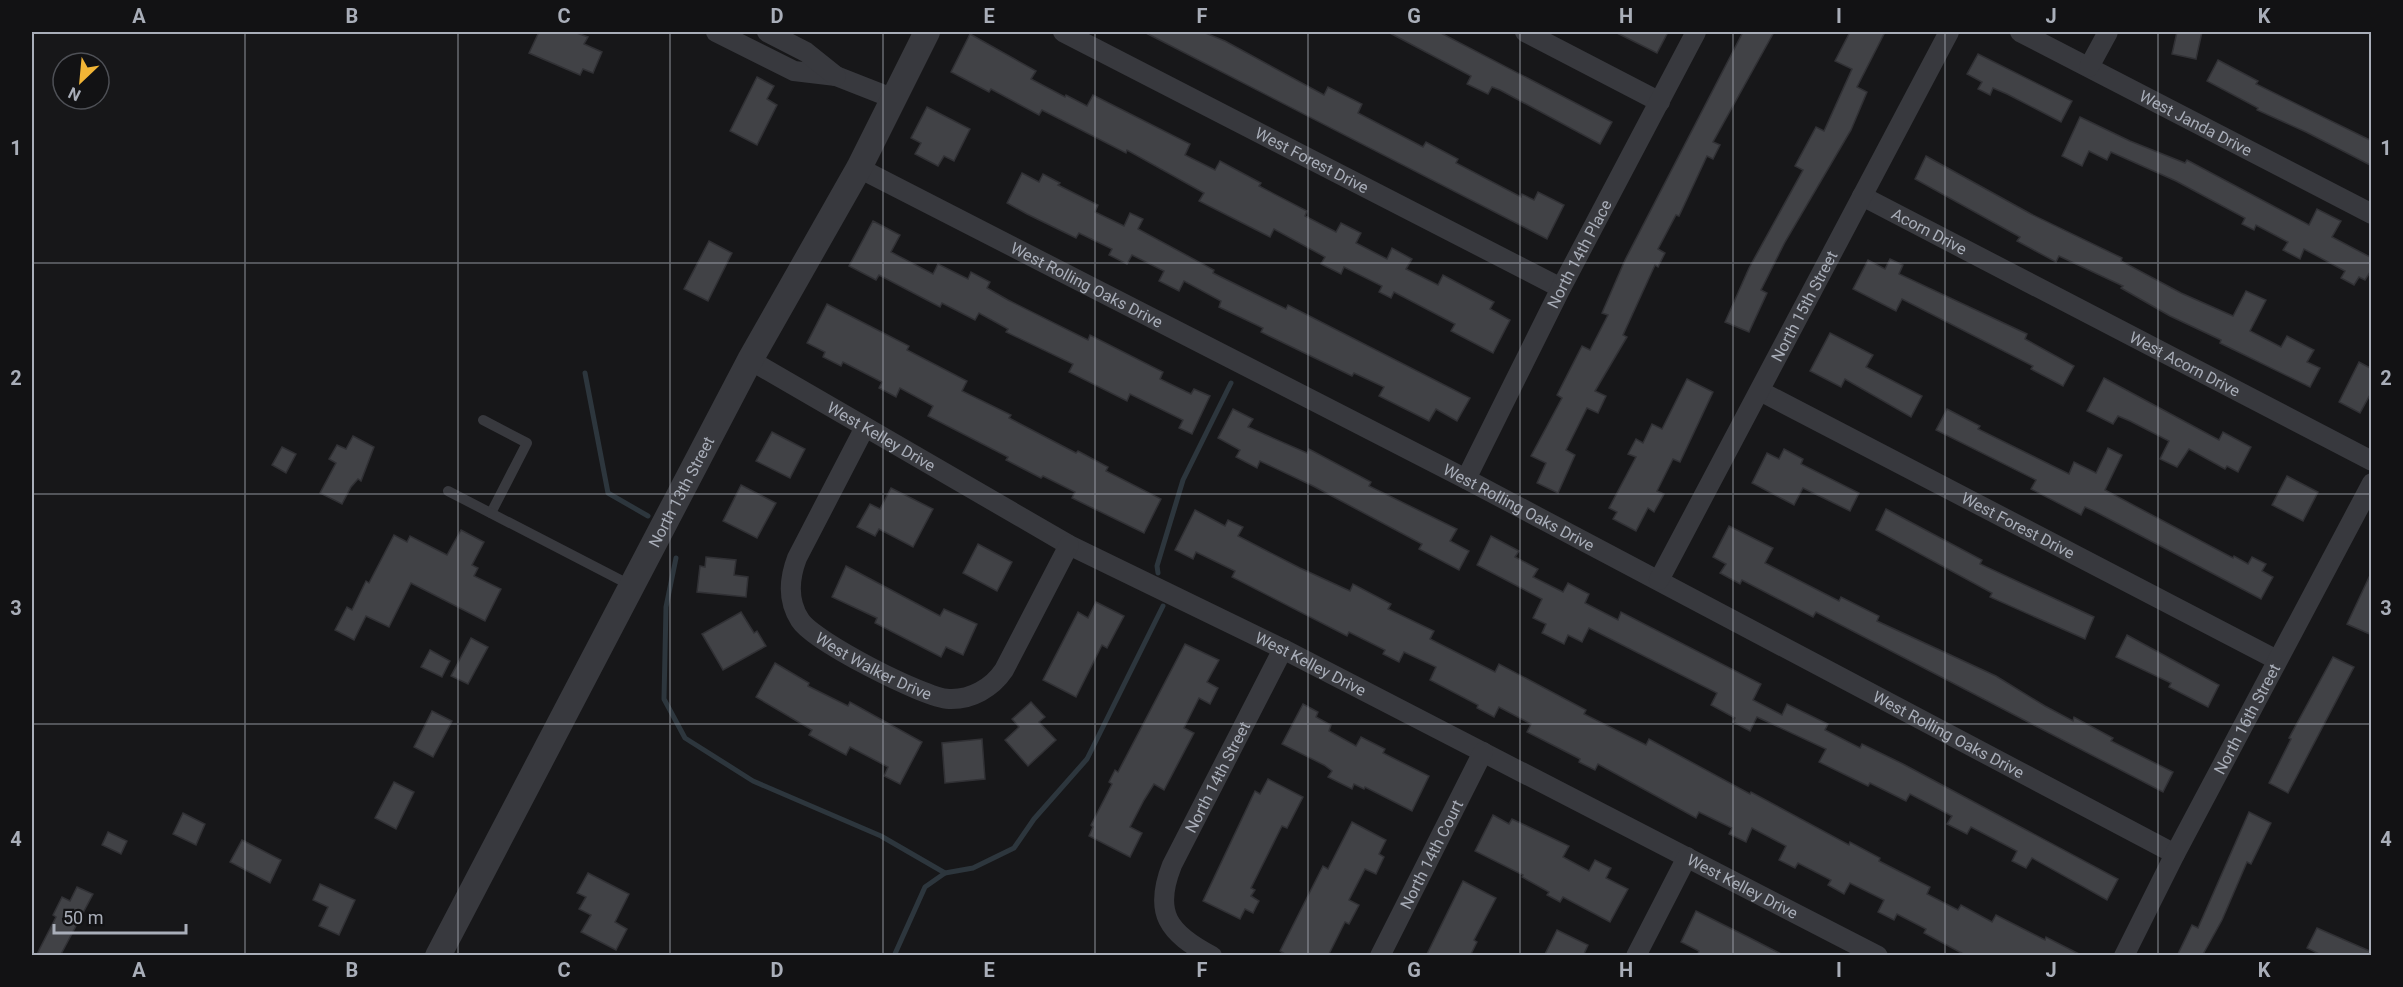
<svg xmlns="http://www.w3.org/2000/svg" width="2403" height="987" viewBox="0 0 2403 987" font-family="Roboto,sans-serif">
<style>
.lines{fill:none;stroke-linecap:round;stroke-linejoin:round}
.stream{stroke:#2d363d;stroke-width:5}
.building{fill:#414246;stroke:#313135;stroke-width:1.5}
.service{stroke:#38393e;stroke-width:10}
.minor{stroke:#38393e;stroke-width:20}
.tertiary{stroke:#38393e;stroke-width:26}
.grid{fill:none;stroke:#a9aeb9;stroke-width:1.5;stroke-opacity:0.55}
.labels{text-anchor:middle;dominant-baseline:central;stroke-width:6;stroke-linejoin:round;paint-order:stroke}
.street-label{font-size:16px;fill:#a9aeb9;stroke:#121214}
.neatline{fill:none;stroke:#a9aeb9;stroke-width:2}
.grid-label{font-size:20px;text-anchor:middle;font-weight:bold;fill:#a9aeb9}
</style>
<rect width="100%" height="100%" fill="#171719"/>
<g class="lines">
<g class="stream">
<path d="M585,373l23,120 40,23"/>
<path d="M676,558l-10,49 -2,92 21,39 68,43 128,55 64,37"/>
<path d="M1158,573l-1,-7 26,-86 48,-97"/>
<path d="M894,956l31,-69 20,-14 28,-5 41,-20 20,-29 53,-60 76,-153"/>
</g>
</g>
<g class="building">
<path d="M539,32h35l14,5 -4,7 18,8 -9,21 -10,-4 -3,6 -51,-22z"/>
<path d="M1144,32h59l22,9 99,54 4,-8 34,17 -4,9 65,34 3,-5 32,17 -2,4 65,34 1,-3 12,6 4,-8 26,13 -17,34z"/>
<path d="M1388,32h51l173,90 -12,22 -100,-54 -8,-3 -4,7 -21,-10 4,-8z"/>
<path d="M1615,32h53l-11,21z"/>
<path d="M1743,32h31l-61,110 7,3 -7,14 -6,-3 -28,60 -3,-1 -18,34 7,4 -7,14 -3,-2 -32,70 4,2 -32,54 11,5 -8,17 -11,-5 -21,42 9,5 -17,38 -21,-10 9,-20 -15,-7 31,-58 -5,-3 25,-49 8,4 18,-35 -6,-2 23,-53z"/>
<path d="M1850,32h35l-28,55 10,5 -16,38 -66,112 -24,48 6,3 -18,39 -24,-10 24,-54 54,-98 -8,-4 21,-39 8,4 28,-62 -17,-8z"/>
<path d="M2177,32h25l-6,27 -24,-5z"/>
<path d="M970,34l66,37 -5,8 34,18 1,-2 21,11 6,-11 97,49 -5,11 30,15 5,-9 41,22 -2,3 48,25 -2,5 31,16 5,-9 20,10 -5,10 31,16 5,-11 20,11 -6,10 32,16 5,-10 51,27 -4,7 20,11 -17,33 -42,-22 4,-7 -61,-32 -3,6 -12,-6 3,-6 -38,-19 -3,7 -20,-10 4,-7 -51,-28 -4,8 -71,-36 5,-8 -77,-43 -1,3 -84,-43 -3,5 -48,-26 -2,3 -38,-20z"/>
<path d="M1978,54l94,47 -11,21 -54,-28 -14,-6 -3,7 -12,-6 4,-7 -15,-8z"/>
<path d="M2218,60l40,21 -2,3 116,57v25l-66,-34 -49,-22 1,-2 -51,-27z"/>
<path d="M757,77l17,9 -7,13 10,6 -20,40 -27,-14z"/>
<path d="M927,107l43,22 -16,32 -10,-5 -6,10 -23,-12 6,-11 -10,-5z"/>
<path d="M2080,117l50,24 55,22 2,-3 122,65 8,-16 24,12 -9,16 40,21v11l-7,11 -6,-3 -5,8 -13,-7 4,-7 -41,-22 -4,10 -17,-9 5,-8 -32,-17 -2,5 -12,-6 3,-6 -69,-37 -65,-29 -4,8 -18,-9 -7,15 -20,-10z"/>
<path d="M1926,156l105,58 91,44 -1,3 60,32 52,23 13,-25 20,9 -16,31 31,16 6,-11 27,14 -7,12 13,6 -10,19 -90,-44 1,-3 -51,-24 -49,-28 2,-2 -64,-30 -3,6 -39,-21 3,-4 -105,-58z"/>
<path d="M1022,173l17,9 4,-8 17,9 -2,2 40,20 -3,7 29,14 6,-13 13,6 -5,10 76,41 -1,3 73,36 2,-4 182,93 -13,23 -21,-12 -7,12 -50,-25 5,-9 -30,-14 -2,3 -91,-44 2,-4 -44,-21 2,-6 -37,-20 -5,10 -20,-10 5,-10 -32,-16 -5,9 -18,-9 3,-6 -33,-16 -3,5 -49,-24 -20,-11z"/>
<path d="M873,221l27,14 -9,17 42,22 5,-10 30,15 3,-7 19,10 -3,6 21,12 80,40 2,-5 73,37 -3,7 31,15 3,-5 16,7 -18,38 -13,-6 4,-8 -53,-26 -3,7 -58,-29 4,-8 -67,-32 2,-3 -29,-16 -4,7 -33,-17 -2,4 -61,-32 -3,5 -27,-14z"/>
<path d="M709,241l23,12 -24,48 -24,-12z"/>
<path d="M1890,259l13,6 -4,9 128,60 -2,5 49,27 -11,20 -32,-17 2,-3 -131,-67 -6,12 -43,-22 15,-29 17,9z"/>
<path d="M827,304l82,42 -2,4 60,31 -5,10 49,24 -2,3 67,35 2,-2 30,16 -2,4 55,28 -17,34 -72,-35 3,-6 -32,-16 -2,2 -35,-18 2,-3 -80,-41 5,-10 -33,-18 -4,9 -17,-9 3,-6 -39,-20 -2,4 -18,-9 2,-5 -18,-9z"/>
<path d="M1830,333l43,22 -7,12 56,29 -11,21 -66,-38 -4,8 -31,-16z"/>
<path d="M2359,362l13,7v22l-12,22 -21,-11z"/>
<path d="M2104,378l115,62 4,-8 28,15 -13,25 -11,-6 -2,3 -36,-20 -12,18 -17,-8 9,-18 -39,-20 -12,-5 -5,8 -26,-13z"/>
<path d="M1687,379l26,13 -33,70 -7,-3 -16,32 7,3 -10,18 -6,-4 -12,23 -23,-12 4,-7 -8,-4 27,-51 -8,-3 8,-15 7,4 9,-19 10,5z"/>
<path d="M1233,409l20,10 -5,8 59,26 2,-4 62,33 -2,4 88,43 -7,12 19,10 -10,19 -40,-21 3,-5 -109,-58 -53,-25 -3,7 -21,-11 4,-7 -22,-12z"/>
<path d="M1947,409l33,17 -2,3 91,45 5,-12 22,11 12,-25 14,7 -17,35 128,68 1,-2 14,8 4,-7 14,7 -4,7 11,6 -12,22 -167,-88 -9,-4 -4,8 -50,-26 5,-9 -100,-50z"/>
<path d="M772,432l33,17 -15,29 -34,-17z"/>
<path d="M353,436l21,11 -13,34 -3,-2 -7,8 -9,17 -22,-11 16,-30 -7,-4 8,-14 9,4z"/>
<path d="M282,447l14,7 -10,19 -14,-8z"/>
<path d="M1784,449l19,10 -2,5 58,29 -9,18 -47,-23 -9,17 -42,-22 15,-30 12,6z"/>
<path d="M2287,476l31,16 -15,29 -31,-16z"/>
<path d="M741,485l35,18 -19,35 -34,-17z"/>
<path d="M891,488l42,21 -20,38 -34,-18 -4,7 -18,-9 13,-23 10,5z"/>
<path d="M1886,509l96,51 -2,4 114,53 -9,22 -95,-42 2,-4 -116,-63z"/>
<path d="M1195,510l30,16 3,-6 15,7 -5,9 62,32 50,23 3,-7 38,20 -3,5 46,22 -4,8 65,33 4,-8 87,46 -2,4 62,31 3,-6 101,55 1,-2 98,53 1,-3 30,16 -1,3 51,26 -3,7 31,16 3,-5 31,17 4,-7 49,25 1,-3 37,19h-116l-43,-23 2,-4 -29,-15 -3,6 -16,-8 6,-12 -34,-17 -6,11 -16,-9 3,-5 -33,-17 -3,5 -16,-8 7,-14 -34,-18 -6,14 -17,-8 3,-6 -33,-16 -3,6 -98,-54 -3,6 -16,-8 1,-3 -53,-27 4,-8 -32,-17 -5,10 -17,-9 1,-3 -48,-25 6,-13 -32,-15 -5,10 -16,-8 2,-4 -36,-18 -2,4 -115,-59 3,-6 -39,-19 -3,7 -18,-9z"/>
<path d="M1729,526l44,22 -8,15 74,38 2,-4 38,19 -2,5 119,55 49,30 28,15 1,-4 39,21 -2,3 62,31 -10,20 -347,-180 -3,5 -71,-37 -2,4 -20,-11 6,-9 -13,-7z"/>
<path d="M461,530l23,12 -12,23 6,3 -4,8 27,13 -16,32 -74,-38 -22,44 -23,-11 -12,24 -19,-10 12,-23 5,3 14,-29 3,2 25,-48 13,7 3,-6 37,19z"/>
<path d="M1491,536l28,15 -4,6 23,12 -5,8 30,15 5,-9 21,11 -4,9 33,17 3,-8 140,72 -8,16 29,15 5,-11 41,20 -3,6 35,18 2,-4 41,20 215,115 -11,21 -75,-42 -6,10 -14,-7 5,-10 -46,-24 -4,7 -20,-10 5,-8 -42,-22 -4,7 -36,-18 -2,3 -49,-24 7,-13 -69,-32 -7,14 -17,-9 2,-4 -24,-13 6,-12 -128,-65 -7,14 -14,-7 -4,9 -22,-11 4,-9 -13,-6 9,-19 -65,-34z"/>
<path d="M978,544l34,18 -15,29 -34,-18z"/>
<path d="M706,557l30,3 -2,15 14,2 -2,20 -49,-5 3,-26 5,1z"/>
<path d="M846,566l94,50 4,-7 33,15 -14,31 -17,-8 -5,10 -66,-34 2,-5 -45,-21z"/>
<path d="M2372,571v64l-25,-11z"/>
<path d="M1096,602l28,14 -17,32 -5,-3 -26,52 -33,-17 35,-68 10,6z"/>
<path d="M741,612l13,21 3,-2 9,15 -43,24 -21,-36z"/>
<path d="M2127,635l92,50 -11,22 -39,-20 2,-4 -55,-26z"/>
<path d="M471,638l17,9 -20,37 -17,-8z"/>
<path d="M1185,644l34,16 -12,22 11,6 -8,16 -11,-6 -15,30 10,5 -30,57 -10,-6 -10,16 -14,27 12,6 -12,24 -41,-21 4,-9 -2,-2 21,-41 -3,-2 6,-12 3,2z"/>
<path d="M430,650l20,11 -8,16 -21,-10z"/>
<path d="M2333,657l21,10 -66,126 -19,-10 22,-44 -2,-1z"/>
<path d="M775,663l34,20 -1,3 40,20 2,-4 72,40 -22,42 -16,-8 4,-9 -38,-20 -4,8 -37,-20 3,-5 -56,-33z"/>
<path d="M1031,702l14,15 -6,5 17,18 -28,26 -23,-26 14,-13 -7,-8z"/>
<path d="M1303,704l15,8 -2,5 15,8 -2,6 27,15 5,-9 24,12 -2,4 46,23 -17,35 -47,-24 -1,2 -10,-5 -2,5 -24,-12 4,-6 -8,-6 -42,-21z"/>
<path d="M432,711l20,10 -19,36 -19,-10z"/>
<path d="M982,739l3,40 -40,4 -3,-40z"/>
<path d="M1268,779l35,18 -16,31 -5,-2 -31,62 4,2 -4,6 8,5 -6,12 -8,-4 -5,10 -37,-18 52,-110 5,3z"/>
<path d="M394,782l20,10 -18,37 -21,-11z"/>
<path d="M2249,812l22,11 -20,41 -4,-2 -25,58 -20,36h-25l15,-31 6,3z"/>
<path d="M183,813l22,11 -9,21 -23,-11z"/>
<path d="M1493,815l16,9 3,-5 57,27 -6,11 26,14 6,-11 16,8 -5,10 22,11 -18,33 -47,-25 -3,5 -13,-7 2,-3 -27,-15 1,-2 -48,-24z"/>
<path d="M1352,822l34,18 -7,14 5,3 -8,17 -11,-5 -16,31 10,5 -10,19 -4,-2 -17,34h-40l-8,-5 43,-85 5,3z"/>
<path d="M108,832l19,9 -6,13 -19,-9z"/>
<path d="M242,840l39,20 -11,23 -40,-21z"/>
<path d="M588,873l41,21 -14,28 12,7 -11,21 -35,-18 10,-17 -12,-6 7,-12 -9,-4z"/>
<path d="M1463,881l33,17 -22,42 3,2 -7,14h-44z"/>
<path d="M320,884l35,16 -16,35 -20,-9 9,-19 -15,-7z"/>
<path d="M77,887l16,7 -33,62h-24l20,-39 -3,-2 9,-18 8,4z"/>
<path d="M1696,911l52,26 37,19h-88l2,-5 -18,-9z"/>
<path d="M2317,928l55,24v4h-49l-16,-8z"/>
<path d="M1557,930l31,15 -5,11h-39z"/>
</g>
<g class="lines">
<g class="service">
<path d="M483,420l44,23 -36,70"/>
<path d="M448,491l184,95"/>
</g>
<g class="minor">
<path d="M716,32l78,39 42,5 56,22"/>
<path d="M767,32l39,20 30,24"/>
<path id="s1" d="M1063,32l498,256"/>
<path d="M1525,32l135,70"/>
<path id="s2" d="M2020,32l352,182"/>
<path d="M2089,67l19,-35"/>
<path id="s3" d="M859,168l607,311 709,375"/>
<path id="s4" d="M1862,196l510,265"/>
<path id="s5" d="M750,360l319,185 214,104 595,307"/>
<path id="s6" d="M1760,391l517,269"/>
<path id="s7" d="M865,427l-68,131c-8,21 -10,42 3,62 13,21 124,78 149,79 22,1 43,-11 55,-29l65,-125"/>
<path id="s8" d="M1466,479l95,-191 135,-256"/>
<path id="s9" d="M1659,580l290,-548"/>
<path id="s10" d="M1212,956c-44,-23 -59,-43 -40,-91l111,-216"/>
<path id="s11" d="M1380,956l103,-204"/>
<path d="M1636,956l51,-99"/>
<path id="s12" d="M2124,956l51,-102 197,-371"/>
</g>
<path class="tertiary" id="s13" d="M438,956l312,-596 109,-192 68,-136"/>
</g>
<path class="grid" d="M245,32v924M458,32v924M670,32v924M883,32v924M1095,32v924M1308,32v924M1520,32v924M1733,32v924M1945,32v924M2158,32v924M32,263h2340M32,494h2340M32,724h2340"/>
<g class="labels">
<g class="street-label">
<text stroke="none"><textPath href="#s2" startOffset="198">West Janda Drive</textPath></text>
<text stroke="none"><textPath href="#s1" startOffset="280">West Forest Drive</textPath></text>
<text stroke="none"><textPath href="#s4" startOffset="76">Acorn Drive</textPath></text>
<text stroke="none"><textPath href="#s8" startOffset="252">North 14th Place</textPath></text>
<text stroke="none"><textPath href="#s3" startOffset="256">West Rolling Oaks Drive</textPath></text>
<text stroke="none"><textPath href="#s9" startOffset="310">North 15th Street</textPath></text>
<text stroke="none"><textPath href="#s4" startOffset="364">West Acorn Drive</textPath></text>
<text stroke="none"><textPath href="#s5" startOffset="152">West Kelley Drive</textPath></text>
<text stroke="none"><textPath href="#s13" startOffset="524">North 13th Street</textPath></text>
<text stroke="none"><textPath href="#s3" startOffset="742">West Rolling Oaks Drive</textPath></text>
<text stroke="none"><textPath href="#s6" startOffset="291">West Forest Drive</textPath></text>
<text stroke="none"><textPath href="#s5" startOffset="638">West Kelley Drive</textPath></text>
<text stroke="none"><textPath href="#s7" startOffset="300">West Walker Drive</textPath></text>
<text stroke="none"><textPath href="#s12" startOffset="267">North 16th Street</textPath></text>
<text stroke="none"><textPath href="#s3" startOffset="1228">West Rolling Oaks Drive</textPath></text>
<text stroke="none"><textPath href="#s10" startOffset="213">North 14th Street</textPath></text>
<text stroke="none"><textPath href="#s11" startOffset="114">North 14th Court</textPath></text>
<text stroke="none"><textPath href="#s5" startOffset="1124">West Kelley Drive</textPath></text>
</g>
</g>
<rect width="2403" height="987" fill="none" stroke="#121214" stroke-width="66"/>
<g transform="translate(81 81) rotate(206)"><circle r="28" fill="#121214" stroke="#4e5056" stroke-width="1.5"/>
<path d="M0-4.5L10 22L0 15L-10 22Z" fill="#f2b536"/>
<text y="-9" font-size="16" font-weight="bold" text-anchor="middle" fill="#a9aeb9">N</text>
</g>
<path d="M54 924v9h132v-9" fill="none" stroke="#a9aeb9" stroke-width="3"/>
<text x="63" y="924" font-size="18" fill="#a9aeb9" stroke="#121214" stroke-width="4.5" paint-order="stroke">50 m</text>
<rect x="33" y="33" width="2337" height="921" class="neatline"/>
<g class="grid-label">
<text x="139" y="23">A</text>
<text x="352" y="23">B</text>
<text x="564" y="23">C</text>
<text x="777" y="23">D</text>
<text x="989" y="23">E</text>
<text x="1202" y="23">F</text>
<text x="1414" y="23">G</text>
<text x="1626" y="23">H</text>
<text x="1839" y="23">I</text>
<text x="2051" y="23">J</text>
<text x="2264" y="23">K</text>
<text x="16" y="155">1</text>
<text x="2386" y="155">1</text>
<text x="16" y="385">2</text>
<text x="2386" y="385">2</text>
<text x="16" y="615">3</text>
<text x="2386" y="615">3</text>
<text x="16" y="846">4</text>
<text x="2386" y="846">4</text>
<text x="139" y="977">A</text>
<text x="352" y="977">B</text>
<text x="564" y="977">C</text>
<text x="777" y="977">D</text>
<text x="989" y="977">E</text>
<text x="1202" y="977">F</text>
<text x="1414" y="977">G</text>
<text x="1626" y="977">H</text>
<text x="1839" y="977">I</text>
<text x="2051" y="977">J</text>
<text x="2264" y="977">K</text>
</g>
</svg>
